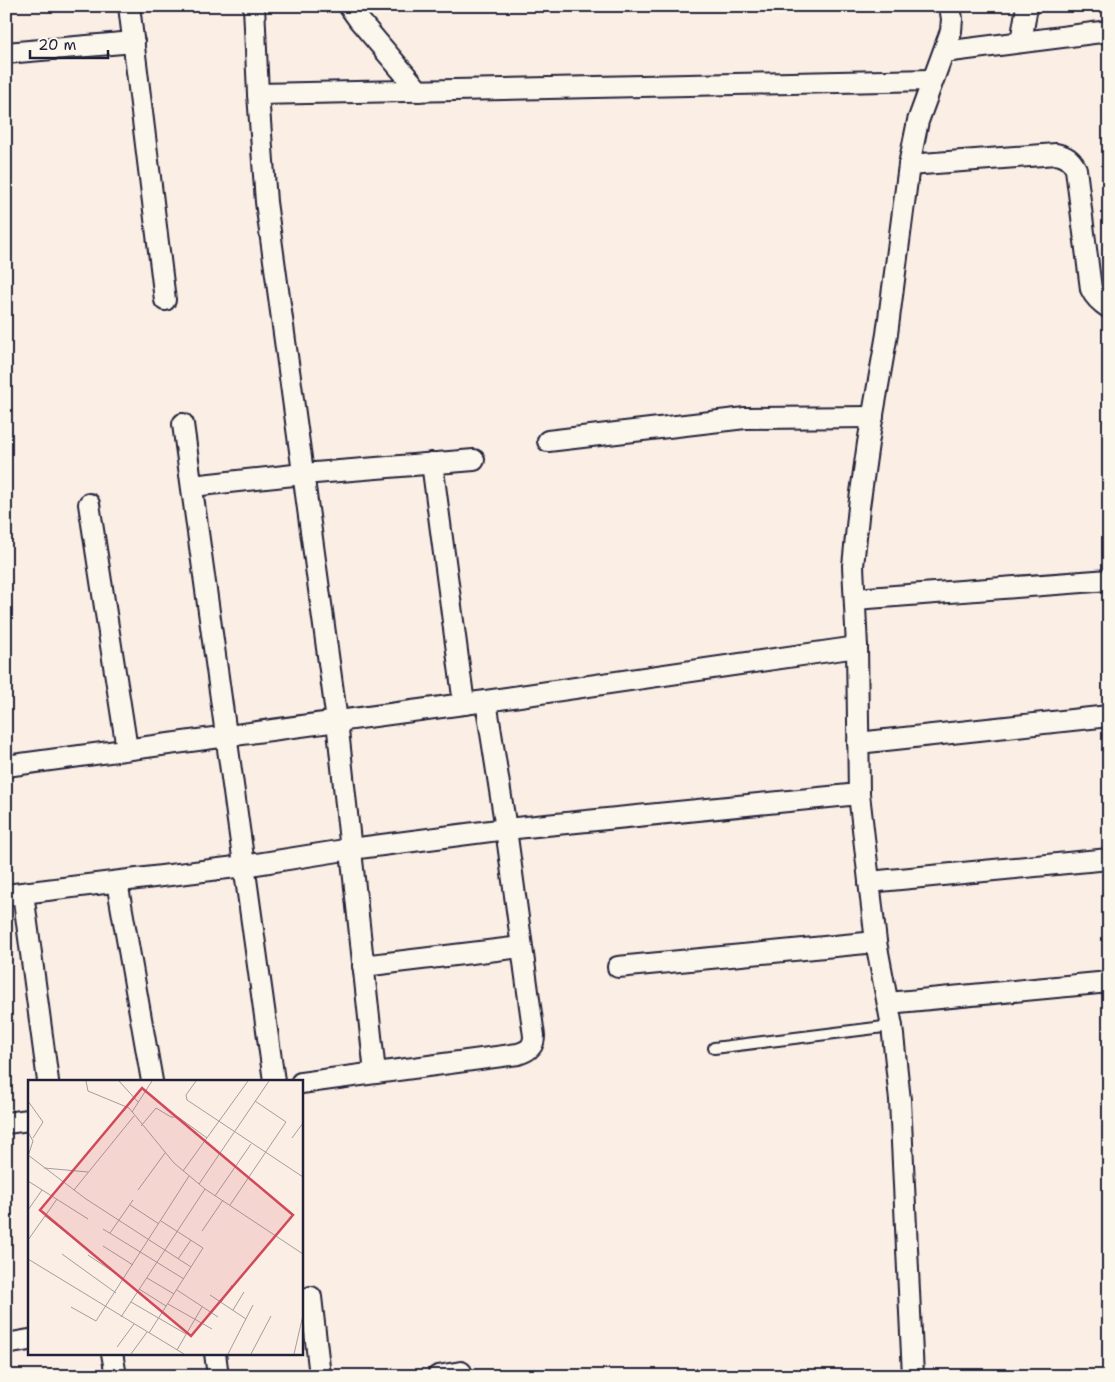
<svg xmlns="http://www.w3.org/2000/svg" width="1115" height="1382" viewBox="0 0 1115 1382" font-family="'Shantell Sans',sans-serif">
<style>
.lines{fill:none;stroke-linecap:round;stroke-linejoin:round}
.service-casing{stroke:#22223b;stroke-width:14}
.minor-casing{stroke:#22223b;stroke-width:24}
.service{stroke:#fbf7ec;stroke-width:10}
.minor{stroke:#fbf7ec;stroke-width:20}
.inset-road{fill:none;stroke:#a49ca0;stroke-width:1}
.view{fill:#d1495b;fill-opacity:0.15;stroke:#d1495b;stroke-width:2.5}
.inset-edge{fill:none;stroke:#22223b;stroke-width:2.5}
</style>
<rect width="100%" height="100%" fill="#fbeee4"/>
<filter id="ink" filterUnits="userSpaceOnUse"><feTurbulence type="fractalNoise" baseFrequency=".02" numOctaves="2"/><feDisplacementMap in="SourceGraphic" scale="10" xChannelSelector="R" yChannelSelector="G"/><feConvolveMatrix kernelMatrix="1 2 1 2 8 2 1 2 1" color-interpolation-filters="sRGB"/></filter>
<g filter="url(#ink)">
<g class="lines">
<g class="service-casing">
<path id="service" d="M714,1048l178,-22"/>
</g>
<g class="minor-casing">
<g id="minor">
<path d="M129,6l36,294"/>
<path d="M254,6l4,88 8,108 71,519 38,352"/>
<path d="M349,6l10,14 60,71"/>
<path d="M1021,42l6,-36"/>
<path d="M944,52l165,-21"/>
<path d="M6,53l128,-11"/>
<path d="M258,94l674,-14"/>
<path d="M909,165l147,-11c10,2 15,5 20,15l15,120c4,9 10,14 18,19"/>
<path d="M183,424l91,657"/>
<path d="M548,441l197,-23 128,-1"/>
<path d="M432,463l32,241"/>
<path d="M192,486l111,-12 171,-14"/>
<path d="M89,504l38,245"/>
<path d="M855,599l254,-19"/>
<path d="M858,743l251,-27"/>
<path d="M6,766l480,-65 371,-54"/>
<path d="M117,882l35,199"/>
<path d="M869,882l240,-23"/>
<path d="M23,893l25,188"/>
<path d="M6,895l238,-29 107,-17 155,-20 353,-35"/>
<path d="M363,966l158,-19"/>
<path d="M618,967l258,-25"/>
<path d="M888,1003l221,-21"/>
<path d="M301,1083l217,-29c10,-3 16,-7 16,-18l-28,-207 -20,-128"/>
<path d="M6,1123l23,-3"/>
<path d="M311,1297l9,79"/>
<path d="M6,1344l23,-4"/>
<path d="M112,1353l4,23"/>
<path d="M215,1353l3,23"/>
<path d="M438,1376l23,-4"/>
<path d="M913,1376l-13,-276 -8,-74 -16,-84 -17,-148 -2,-147 -4,-81 6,-59 9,-64 19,-109 22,-169 9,-44 33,-90 1,-12 -2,-13"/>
</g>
</g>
<use href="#service" class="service"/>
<use href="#minor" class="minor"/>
</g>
</g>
<g transform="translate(28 1080)">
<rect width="275" height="275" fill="#fbeee4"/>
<path class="inset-road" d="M58,1l2,10 41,17 45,55 31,26 98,65M91,1l19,21M168,1l-10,14 1,5 116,77M0,21l15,21 -10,16M104,32l20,-31M113,46l15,-18 15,9h7l29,21M0,52l5,9 -5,15M264,58l11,-15M0,75l58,44 105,68M16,88l44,4M155,91l65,-90M0,101l60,38M171,104l70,-103M46,110l60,-74M110,110l27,-37M187,116l36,-52M102,125l29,19M202,125l56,-83 -31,-21M0,130l14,-20M17,136l19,15M75,149l81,50M174,151l21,-31M82,153l23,-33M0,160l29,-41M75,166l30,19M34,174l54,39M60,175l36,24M0,179l156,95M150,179l13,-19M119,198l27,16M111,209l27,17M149,210l41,27M182,215l36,24M103,222l55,32M193,222l11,-17M140,224l44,25M43,227l25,14 93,-145M205,230l11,-18M93,237l84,-128M121,253l54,-85 -42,-27M89,267l17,-23M149,270l25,-43M103,274l16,-22M200,274l25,-49M223,274l20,-38M266,274l9,-39"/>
<path class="view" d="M114,8l151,127 -102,121 -151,-126z"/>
<rect width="275" height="275" class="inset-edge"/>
</g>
<rect width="1115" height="1382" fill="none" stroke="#fbf7ec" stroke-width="25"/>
<rect x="12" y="12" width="1090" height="1357" fill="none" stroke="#22223b" stroke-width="2" filter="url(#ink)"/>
<path d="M30 50v8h78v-8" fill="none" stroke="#22223b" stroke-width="2.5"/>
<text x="38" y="50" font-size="15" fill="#22223b" stroke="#fbf7ec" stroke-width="4" paint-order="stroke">20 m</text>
</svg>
